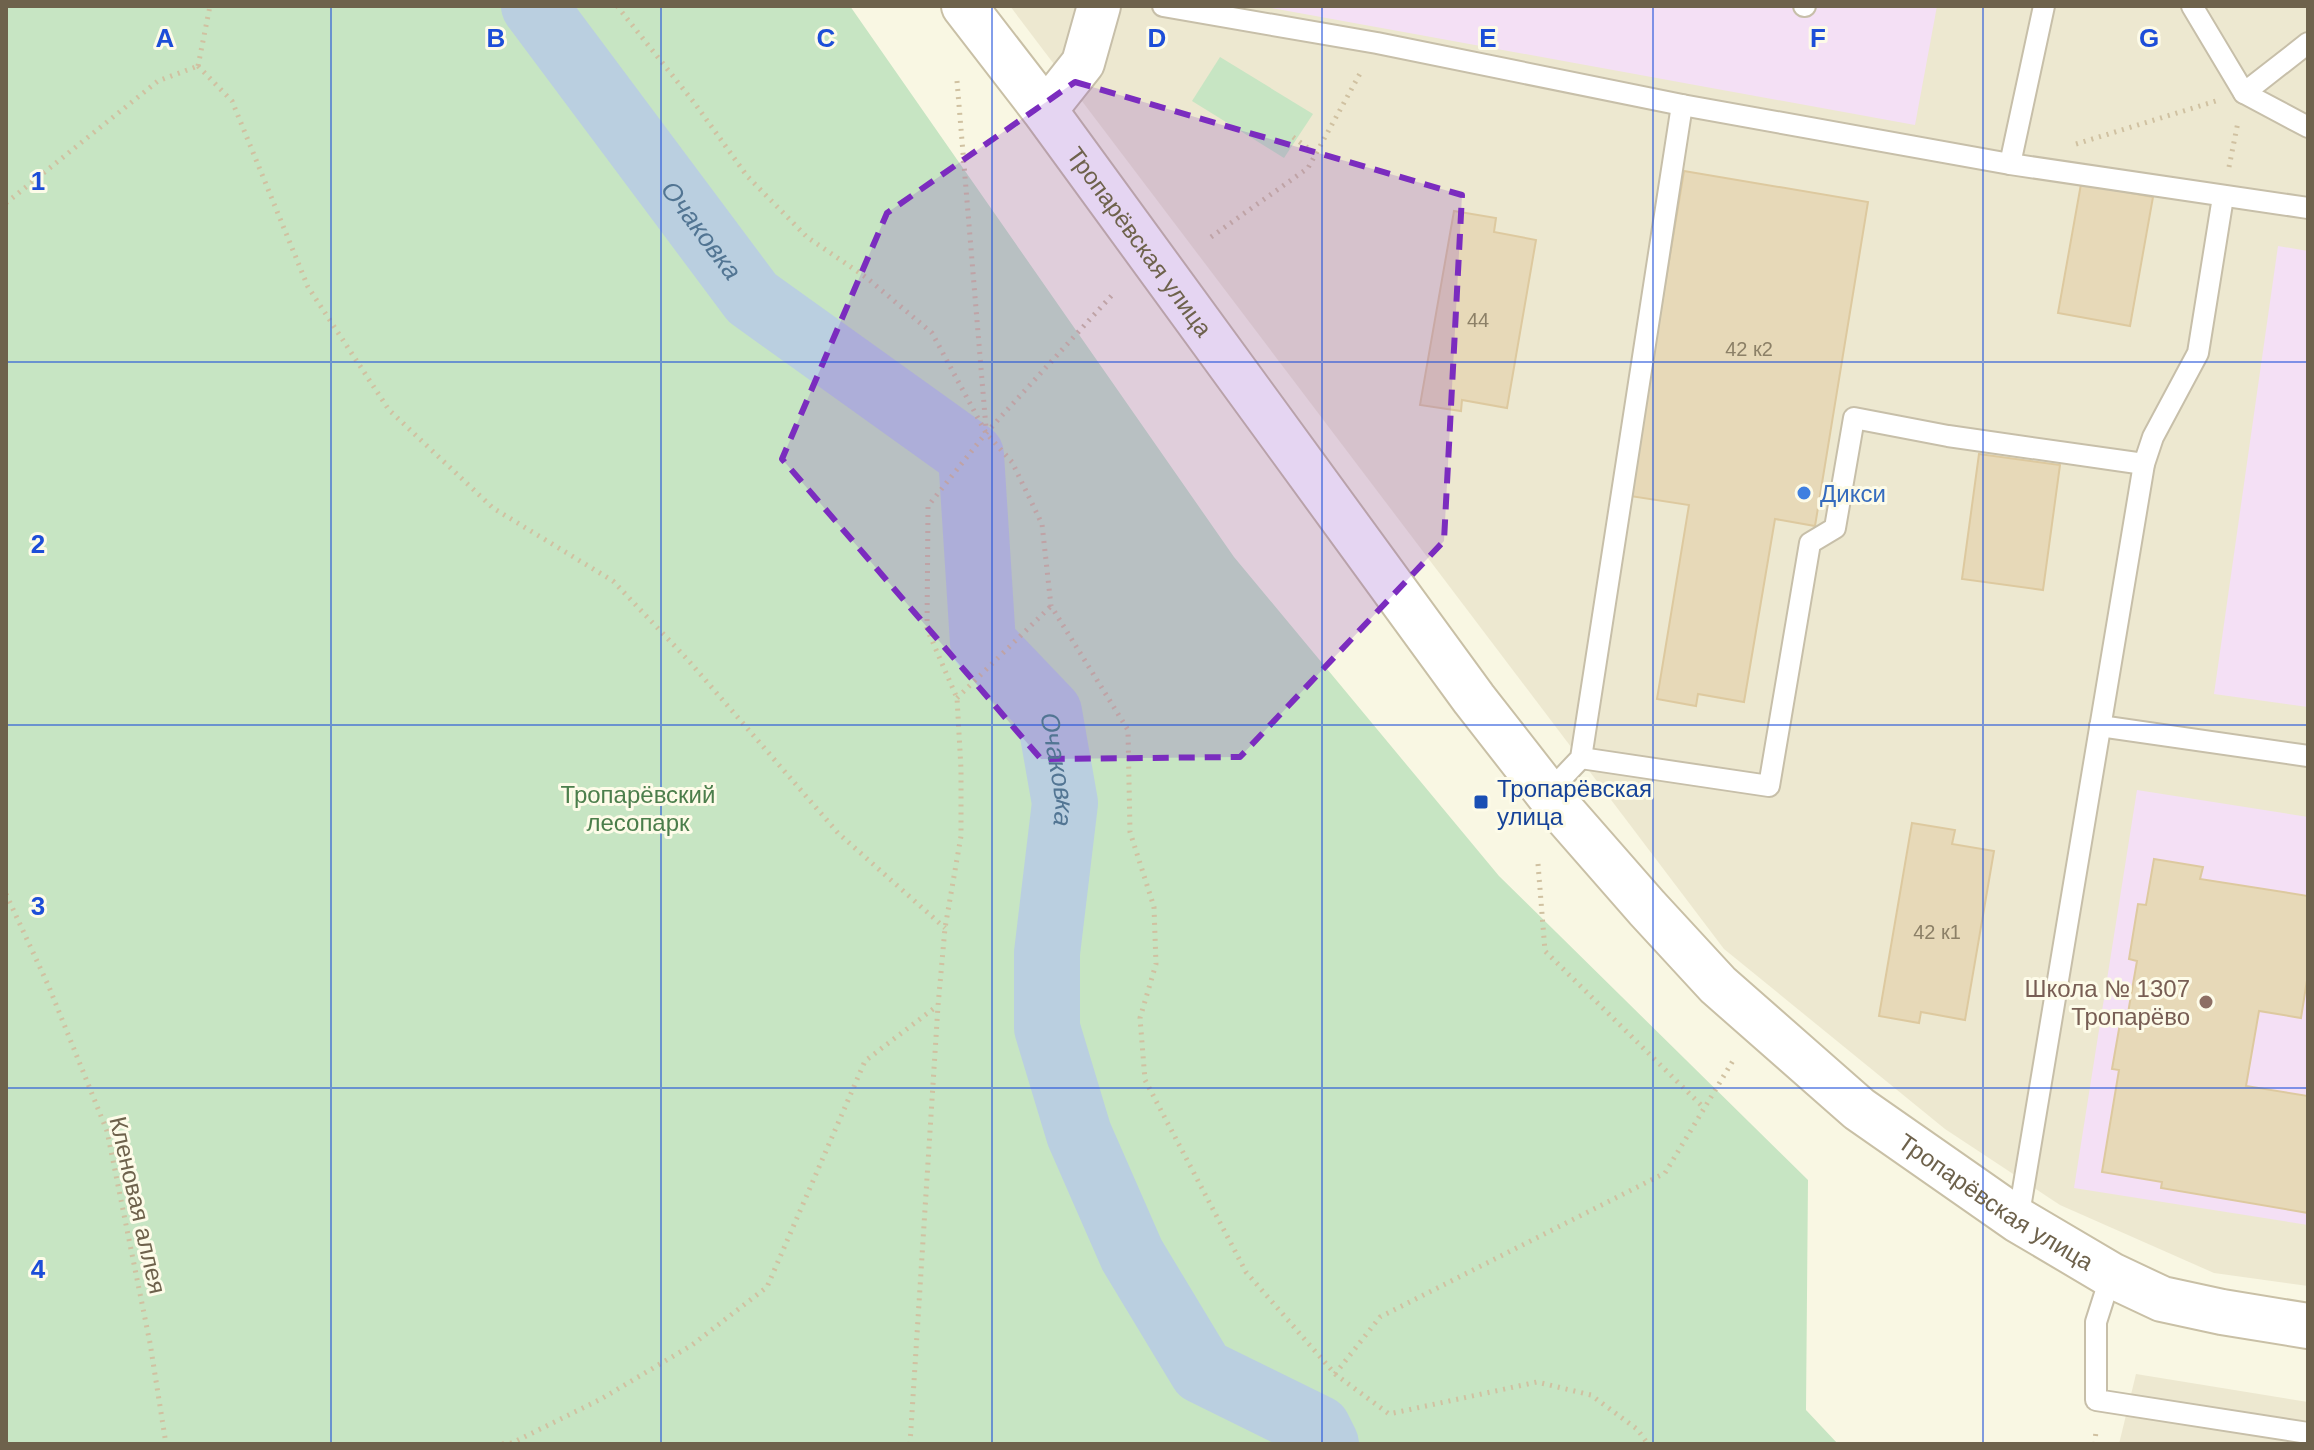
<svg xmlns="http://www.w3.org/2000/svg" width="2314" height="1450" viewBox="0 0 2314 1450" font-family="Helvetica,sans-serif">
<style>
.residential{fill:#ede8d0}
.education{fill:#f4e0f5}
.green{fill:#c7e5c3}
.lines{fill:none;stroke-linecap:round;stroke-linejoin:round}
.river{stroke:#bacfe0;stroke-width:66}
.building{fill:#e7d9b8;stroke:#ddc99f;stroke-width:2}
.lane-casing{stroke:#c7bfa9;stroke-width:24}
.street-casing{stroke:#c7bfa9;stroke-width:46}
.secondary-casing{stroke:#c9c0a6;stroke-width:48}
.path{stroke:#d0c1a1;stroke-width:5;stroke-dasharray:2 6;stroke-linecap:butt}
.lane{stroke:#fff;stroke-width:20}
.street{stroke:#fff;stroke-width:42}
.secondary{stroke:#fff;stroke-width:44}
.marked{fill:#7b2cbf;fill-opacity:0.2;stroke:#7b2cbf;stroke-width:6;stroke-dasharray:16 10;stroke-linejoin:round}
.grid{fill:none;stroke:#1d4ed8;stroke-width:2;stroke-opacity:0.55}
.shop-dot{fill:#3f7fe0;stroke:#fdfbe8;stroke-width:3}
.transit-dot{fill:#1a4fb4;stroke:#fdfbe8;stroke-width:3}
.education-dot{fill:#8d6e63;stroke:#fdfbe8;stroke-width:3}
.labels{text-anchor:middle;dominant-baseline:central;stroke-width:6;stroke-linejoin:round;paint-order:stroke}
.number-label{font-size:20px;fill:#8c8067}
.street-label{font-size:24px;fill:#6e624c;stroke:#fdfbe8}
.shop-label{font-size:24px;fill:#366cbe;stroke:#fdfbe8;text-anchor:start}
.transit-label{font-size:24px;fill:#164399;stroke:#fdfbe8;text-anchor:start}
.park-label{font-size:24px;fill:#4b7e4b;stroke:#fdfbe8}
.education-label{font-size:24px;fill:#785e54;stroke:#fdfbe8;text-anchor:end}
.water-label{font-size:26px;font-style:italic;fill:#527593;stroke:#fdfbe8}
.grid-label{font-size:26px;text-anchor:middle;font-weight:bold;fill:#1d4ed8;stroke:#fdfbe8;stroke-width:6;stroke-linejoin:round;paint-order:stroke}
</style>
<rect width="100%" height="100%" fill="#f9f7e3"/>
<g class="residential">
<path d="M1010,6h1298v1280l-94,-13 -154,-68 -115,-76 -221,-180z"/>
<path d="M2136,1374l172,28v42h-189z"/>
</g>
<g class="education">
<path d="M1261,6h676l-22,119z"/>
<path d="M2278,246l30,5v456l-94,-13z"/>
<path d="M2137,790l171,27v408l-234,-37z"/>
</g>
<g class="green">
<path d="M6,6h844l384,551 265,319 309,304 -2,230 32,34h-1832z"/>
<path d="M1220,57l93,57 -29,44 -92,-57z"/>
</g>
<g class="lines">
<path class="river" id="s1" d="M534,6l218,292 219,157 12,188 66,69 16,91 -18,150v75l32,106 53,121 70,116 116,57 8,16"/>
</g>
<g class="building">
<path d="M1684,171l184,31 -53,324 -40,-7 -31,183 -46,-8 -2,12 -39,-7 32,-194 -59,-9z"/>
<path d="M2081,184l72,13 -23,129 -72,-13z"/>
<path d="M1454,211l42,7 -2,14 42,8 -29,168 -45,-8 -1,11 -41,-6z"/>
<path d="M1979,454l81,11 -17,125 -81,-11z"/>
<path d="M1912,823l43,7 -3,14 42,7 -29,169 -44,-8 -2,11 -40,-7z"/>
<path d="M2154,859l49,8 -3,12 108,17v78l-7,44 -42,-7 -13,75 62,10v117l-147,-25 1,-6 -60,-10 17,-102 -7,-1 10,-57 6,1 9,-52 -8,-2 9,-55 8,1z"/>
</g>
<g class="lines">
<g class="lane-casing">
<g id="lane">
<path d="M1163,6l214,37 305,62 328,59 298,44"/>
<path d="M1804,6h1"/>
<path d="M2192,6l52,87 64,34"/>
<path d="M2244,93l64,-50"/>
<path d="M2010,164l34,-158"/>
<path d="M2100,726l208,30"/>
<path d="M1581,758l188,28 41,-243 25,-15 19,-110 94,18 196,28"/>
<path d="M1547,794l34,-36 101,-653"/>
<path d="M2018,1220l126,-756 9,-27 45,-84 25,-156"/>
<path d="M2111,1275l-15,47v78l212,33"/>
</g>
</g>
<g class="street-casing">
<path id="street" d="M1045,111l38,-48 16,-57"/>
</g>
<g class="secondary-casing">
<g id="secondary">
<path id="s2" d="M964,6l81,105 429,588 82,105 91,104 71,77 141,124 159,111 93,55 51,24 60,13 86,14"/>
</g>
</g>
<g class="path">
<path d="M617,6l79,99 51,71 60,61 60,41 65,55 54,100 26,29 30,62 9,82 77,124 2,102 24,75 2,57 -16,54 5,62 101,192 89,102 54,40 148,-32 54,13 46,34 11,15"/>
<path d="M198,66l34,35 76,186 81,123 104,98 120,73 75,79 150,173 107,95"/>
<path d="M198,66l12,-60"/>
<path d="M957,81l29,347"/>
<path d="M1293,137l23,17"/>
<path d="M2076,144l140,-43"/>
<path d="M2229,167l9,-45"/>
<path d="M6,203l152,-122 40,-15"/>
<path d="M1211,237l97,-69 54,-98"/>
<path d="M957,698l94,-92"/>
<path d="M1538,864l7,87 159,157"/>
<path d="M6,894l43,93 58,144 43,212 16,101"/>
<path d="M1335,1374l45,-57 285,-144 69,-114"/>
<path d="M502,1444l10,-1 89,-44 91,-54 75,-58 98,-226 72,-55"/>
<path d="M910,1444l28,-438 7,-78 16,-92v-67l-4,-71 -30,-69 1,-123 58,-73 127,-139"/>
<path d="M2095,1444l1,-15"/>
</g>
<use href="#lane" class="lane"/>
<use href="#street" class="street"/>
<use href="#secondary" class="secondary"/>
</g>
<path class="marked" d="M1075,82l387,113 -18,346 -204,216 -199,2 -259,-300 105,-246z"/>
<path class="grid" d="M331,6v1438M661,6v1438M992,6v1438M1322,6v1438M1653,6v1438M1983,6v1438M6,362h2302M6,725h2302M6,1088h2302"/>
<circle class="shop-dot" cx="1804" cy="493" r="8"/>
<rect class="transit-dot" x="1473" y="794" width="16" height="16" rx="4"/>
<circle class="education-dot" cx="2206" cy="1002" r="8"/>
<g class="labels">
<g class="number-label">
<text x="1478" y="320">44</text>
<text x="1749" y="349">42 к2</text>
<text x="1937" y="932">42 к1</text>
</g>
<g class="street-label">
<text stroke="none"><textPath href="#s2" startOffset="294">Тропарёвская улица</textPath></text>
<text stroke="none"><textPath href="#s2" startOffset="1590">Тропарёвская улица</textPath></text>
<text transform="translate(138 1205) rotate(77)">Кленовая аллея</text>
</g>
<g class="shop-label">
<text x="1820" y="493">Дикси</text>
</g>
<g class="transit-label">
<text x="1497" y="788">Тропарёвская<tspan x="1497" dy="28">улица</tspan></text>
</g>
<g class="park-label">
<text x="638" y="794">Тропарёвский<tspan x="638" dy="28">лесопарк</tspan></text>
</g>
<g class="education-label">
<text x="2190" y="988">Школа № 1307<tspan x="2190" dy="28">Тропарёво</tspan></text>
</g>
<g class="water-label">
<text stroke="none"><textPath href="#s1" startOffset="280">Очаковка</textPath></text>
<text stroke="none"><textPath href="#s1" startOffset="976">Очаковка</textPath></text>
</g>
</g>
<g class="grid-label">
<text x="165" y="47">A</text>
<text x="496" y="47">B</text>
<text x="826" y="47">C</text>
<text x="1157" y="47">D</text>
<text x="1488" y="47">E</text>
<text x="1818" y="47">F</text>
<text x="2149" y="47">G</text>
<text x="38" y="190">1</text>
<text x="38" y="553">2</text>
<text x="38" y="915">3</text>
<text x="38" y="1278">4</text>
</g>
<rect width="2314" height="1450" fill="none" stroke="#6e624c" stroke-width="16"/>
</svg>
